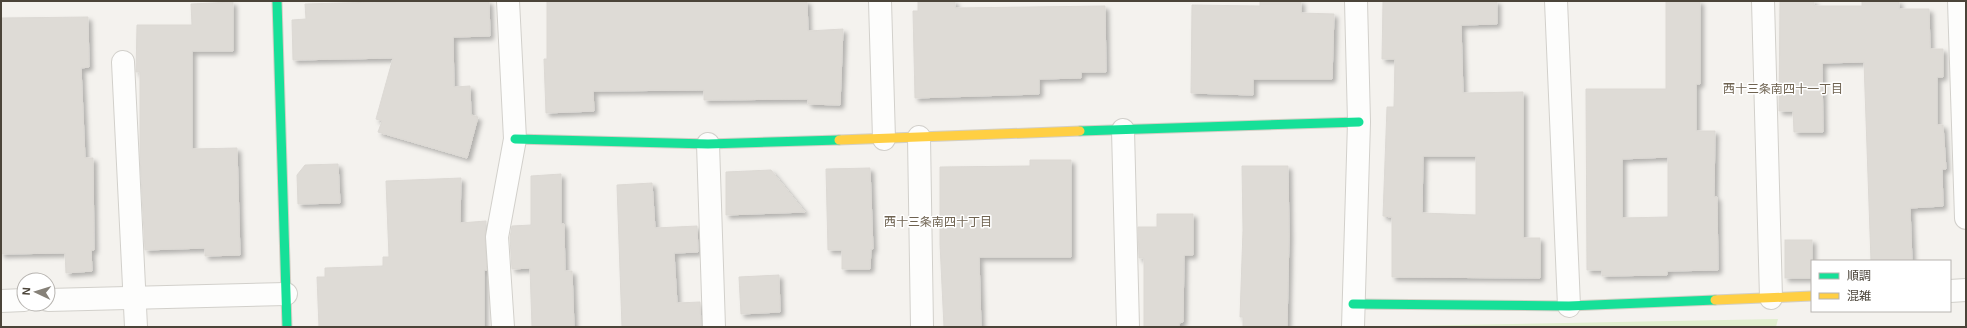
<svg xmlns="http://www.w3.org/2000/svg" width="1967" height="328" viewBox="0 0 1967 328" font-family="Helvetica,'Noto Sans JP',sans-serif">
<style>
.green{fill:#e1eecf}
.building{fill:#dedbd6;stroke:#dcd9d4;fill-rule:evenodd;filter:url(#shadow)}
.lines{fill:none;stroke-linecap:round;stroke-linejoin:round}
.street-casing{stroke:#d2d0cb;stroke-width:24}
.fast-casing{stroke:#d3cfc5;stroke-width:11}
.slow-casing{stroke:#d3cfc5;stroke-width:11}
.street{stroke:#fdfdfc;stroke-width:22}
.fast{stroke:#16e098;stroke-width:9}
.slow{stroke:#ffcf43;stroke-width:9}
.labels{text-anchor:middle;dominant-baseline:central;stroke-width:3;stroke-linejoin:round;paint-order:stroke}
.neighbourhood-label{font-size:12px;fill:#6e6250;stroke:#fff}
</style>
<defs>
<filter id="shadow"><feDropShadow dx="3.5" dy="3.5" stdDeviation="2" flood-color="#0004"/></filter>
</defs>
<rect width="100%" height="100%" fill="#f4f2ee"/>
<path class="green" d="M1778,319l-2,8h-374l1,-1z"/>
<g class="building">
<path d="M414,1h75l1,35 -37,1 1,50 16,-1 1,29 7,2 -11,41 -89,-26 4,-11 -6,-2 17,-61 -100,2 -1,-40 14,-1 -1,-15z"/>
<path d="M547,1h260l1,30 35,-2 -3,76 -32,-1v-5l-104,1v-10l-111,1 1,20 -48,2 -2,-54h3z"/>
<path d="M918,1h37v7l150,-2 1,66h-25v6l-42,1v15l-124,4 -2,-87h5z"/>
<path d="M1260,1h41v12l33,1 -2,65h-79v16l-62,-2 1,-88 68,1z"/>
<path d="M1383,1h114v23l-36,1 2,68 60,-1v146h17v40l-148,-1v-60l-9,-1 4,-109h7l1,-48h-13zM1423,156h53v59l-54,-2z"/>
<path d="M1666,1h34v83h-4v47h19l-1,66h3l1,73 -51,1v4l-65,1v-6h-15l-1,-181h80zM1668,157v60l-46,1v-59z"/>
<path d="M1780,1h34v5h48v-5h37v8h30l1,40h13v28h-6v48h6l3,44h-4l1,37 -33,2 2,53h-41l-7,-199 -42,1 1,69h-29l-1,-21h-14z"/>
<path d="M233,2v49h-41v98l45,-1 3,107 -35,1v-8l-60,2 -5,-93v-85h-4l1,-47h55l-1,-21z"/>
<path d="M88,17l1,50 -8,1 4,90h8l1,92h-3l1,21 -26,2 -1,-20 -64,1v-236z"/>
<path d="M1030,160h41v97h-92l2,70h-37l-4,-83v-77l90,-1z"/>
<path d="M338,164l2,39 -42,1 -1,-29 8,-10z"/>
<path d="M1242,166h46l1,70 -2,91h-44v-10h-3l3,-87z"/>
<path d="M870,168l3,81h-2l-1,20h-28v-19h-14l-2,-81z"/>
<path d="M771,170l34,42 -79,3v-43z"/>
<path d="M561,174v50h3l1,47h7l2,56h-42l-2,-59 -18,1 -2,-31 2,-12 19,-1v-49z"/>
<path d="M461,178l-1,45 26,-2 -1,17 2,32h-3v57h-165l-2,-50h8v-9l58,-2v-9h6l-3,-76z"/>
<path d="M652,183l3,45 42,-2 1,26 -24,1 3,50 23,-1 1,25h-79l-5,-142z"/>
<path d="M1157,214h36v41h-9l-1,67 -4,1v4h-35v-69h-5l-1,-31h19z"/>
<rect x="1785" y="240" width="27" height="38"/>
<path d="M779,275l1,37 -39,2 -2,-37z"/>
</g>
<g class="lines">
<g class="street-casing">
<g id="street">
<path d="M880,1l4,138"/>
<path d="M1556,1l13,305"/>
<path d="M1763,1l8,297"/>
<path d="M1959,1l7,217"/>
<path d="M123,62l13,265"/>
<path d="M1123,130l5,197"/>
<path d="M919,137l3,190"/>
<path d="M708,144l6,183"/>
<path d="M1950,291l16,-1"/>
<path d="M48,300l238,-6"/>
<path d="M1,301l23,-1"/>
<path d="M503,327l-6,-90 18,-98 -7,-138"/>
<path d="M1353,327l6,-205 -3,-121"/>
</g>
</g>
<g class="fast-casing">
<g id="fast">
<path d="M277,1l10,326"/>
<path d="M1080,131l279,-9"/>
<path d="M515,139l193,5 131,-4"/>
<path d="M1353,304l216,2 146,-6"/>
</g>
</g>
<g class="slow-casing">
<g id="slow">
<path d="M839,140l241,-9"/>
<path d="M1715,300l97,-4"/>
</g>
</g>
<use href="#street" class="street"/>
<use href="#fast" class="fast"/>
<use href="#slow" class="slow"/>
</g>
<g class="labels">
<g class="neighbourhood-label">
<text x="1783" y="89">西十三条南四十一丁目</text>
<text x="938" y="222">西十三条南四十丁目</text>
</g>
</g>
<rect width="1967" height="328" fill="none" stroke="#4b4439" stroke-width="4"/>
<rect x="1811" y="260" width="140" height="52" fill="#ffffff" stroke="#b7b4b0"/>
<rect x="1819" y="273" width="20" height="6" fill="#16e098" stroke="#b7b4b0"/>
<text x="1847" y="280" font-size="12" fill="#4b4439">順調</text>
<rect x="1819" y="293" width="20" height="6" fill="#ffcf43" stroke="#b7b4b0"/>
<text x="1847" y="300" font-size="12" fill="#4b4439">混雑</text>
<g transform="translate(36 292) rotate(274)"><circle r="19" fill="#ffffff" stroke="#b7b4b0"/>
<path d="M0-3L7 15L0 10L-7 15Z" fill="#868178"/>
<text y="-6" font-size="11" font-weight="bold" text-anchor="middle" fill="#4b4439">N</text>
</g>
</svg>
